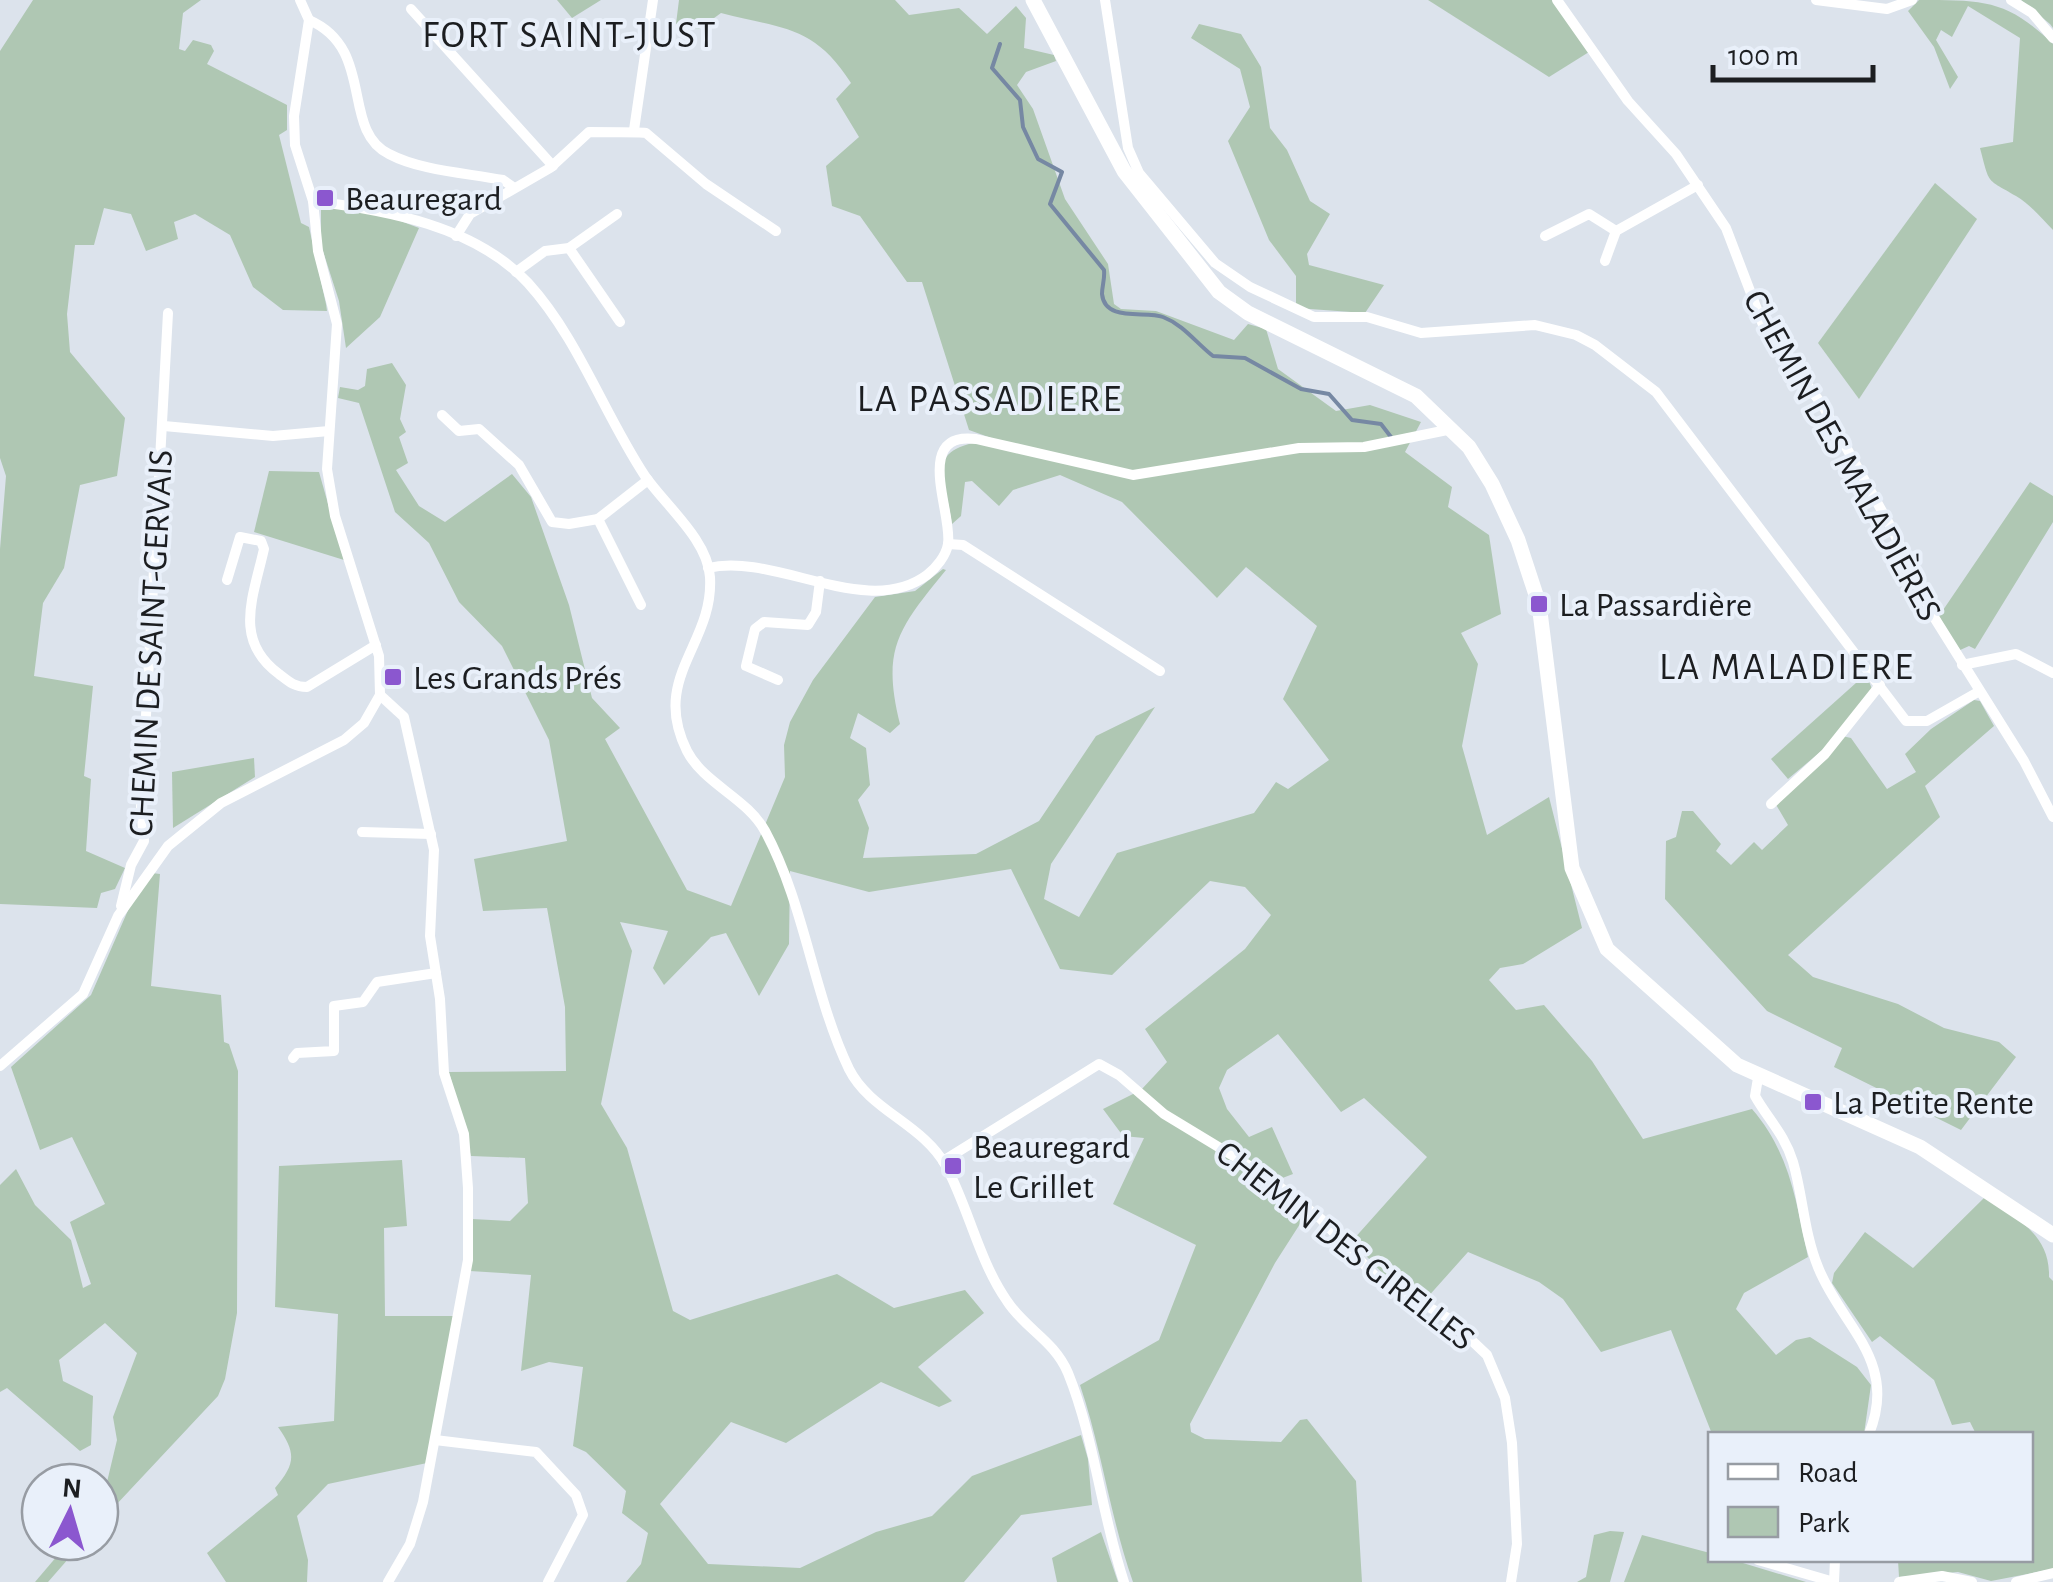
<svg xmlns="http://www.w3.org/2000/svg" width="2053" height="1582" font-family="'Alegreya Sans',sans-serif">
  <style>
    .green { fill: #afc7b3 }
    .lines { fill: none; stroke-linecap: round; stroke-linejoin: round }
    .stream { stroke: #7688a3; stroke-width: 4 }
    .minor { stroke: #fff; stroke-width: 10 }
    .secondary { stroke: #fff; stroke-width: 15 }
    .poi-dot { fill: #8b57cf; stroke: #e9f0fa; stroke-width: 4 }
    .labels { text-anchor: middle; stroke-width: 8; stroke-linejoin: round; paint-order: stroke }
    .poi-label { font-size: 35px; fill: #1c1e21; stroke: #e9f0fa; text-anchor: start }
    .street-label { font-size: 35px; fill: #1c1e21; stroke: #e9f0fa }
    .neighbourhood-label { font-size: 38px; letter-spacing: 2.5px; fill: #1c1e21; stroke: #e9f0fa }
  </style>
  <rect width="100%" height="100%" fill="#dce3ec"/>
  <g class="green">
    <polygon points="33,0 201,0 183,13 179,49 185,51 193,40 211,45 214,51 207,64 287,105 287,130 279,135 301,223 309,227 326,304 327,311 283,310 253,287 230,235 195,214 174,222 178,239 146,251 131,214 104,208 94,245 75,245 67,314 70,352 125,418 117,476 80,485 64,568 43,603 34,676 93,686 84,776 91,779 86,851 125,868 115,889 101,893 97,908 0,904 0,549 6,476 0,458 0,51"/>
    <polygon points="557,0 601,0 572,18"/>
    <path d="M679 0H895L909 15 959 8 987 34 1016 6 1026 18 1024 48 1054 55 1056 61 1026 72 1017 85 1033 109 1065 199 1108 264 1114 304 1121 309 1156 311 1234 340 1248 324 1266 329 1278 369 1336 411 1370 405 1421 422 1405 452 1452 487 1448 507 1489 535 1501 614 1461 633 1478 664 1462 746 1487 835 1549 797 1582 928 1523 964 1500 968 1489 980 1516 1010 1544 1005 1592 1061 1643 1139 1752 1109C1790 1153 1796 1201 1808 1257L1744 1293 1736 1309 1776 1355 1796 1340 1810 1337 1857 1367 1871 1385 1864 1434H1712L1671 1330 1601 1352 1563 1299 1539 1282 1468 1252 1426 1299 1388 1279 1352 1241 1427 1157 1364 1098 1341 1112 1278 1034 1227 1070 1219 1088 1227 1109 1249 1137 1272 1127 1293 1174 1269 1183 1307 1213 1275 1263 1190 1424 1191 1432 1205 1439 1281 1442 1300 1420 1307 1419 1356 1481 1362 1582H1133C1110 1517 1102 1450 1080 1385L1159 1340 1196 1245 1113 1204 1144 1138 1123 1136 1103 1109 1141 1090 1167 1062 1145 1029 1245 949 1271 915 1245 887 1210 881 1112 975 1060 969 1011 869 869 892 790 871 789 944 759 996 726 933 711 937 664 985 653 968 668 931 620 922 632 951 601 1104 627 1148 673 1311 690 1320 837 1274 894 1308 965 1290 984 1313 918 1367 952 1401 939 1407 881 1382 786 1443 731 1422 660 1504 708 1564 800 1568 876 1532 932 1516 972 1476 1081 1435 1088 1459 1092 1505 1021 1515 964 1582H626L641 1564 648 1533 622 1513 626 1491 586 1452 573 1446 583 1367 549 1362 521 1371 531 1275 470 1271 472 1219 510 1221 528 1203 525 1158 471 1156 449 1072 566 1071 565 1007 547 908 483 911 474 859 567 841 549 740 502 646 459 602 429 543 395 512 359 403 338 398 340 387 358 390 365 386 367 369 392 363 406 385 400 419 406 432 399 437 408 463 396 470 419 506 445 522 512 474 531 497 569 605 592 698 620 728 605 739 687 890 731 906 785 777 784 745 790 722 813 680 875 597 915 591 943 569 946 570C899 628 881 648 900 724L890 733 858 713 850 738 866 748 870 785 858 800 869 828 863 858 976 854 1039 821 1096 736 1155 707 1051 864 1044 899 1079 917 1117 853 1254 813 1276 782 1288 789 1329 760 1283 699 1317 626 1246 567 1217 598 1122 502 1060 475 1013 490 999 506 972 481 965 482 961 516 952 524C943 466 925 449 994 439L969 430 922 282H907L860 216 832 206 826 166 859 137 836 99 851 83C814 25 783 29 721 13L699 29 676 24Z"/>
    <polygon points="1428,0 1552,0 1589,52 1549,77"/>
    <path d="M1919 0C1985 0 2007 0 2053 44V230C2042 219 2030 204 2016 196 1986 178 1990 186 1980 148L2013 142 2020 38 1968 6 1952 37 1941 30 1936 40 1958 77 1950 89 1934 47 1908 11Z"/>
    <polygon points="2021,0 2053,0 2053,28 2050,24"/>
    <polygon points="1199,24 1241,34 1261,67 1270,128 1287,150 1310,201 1330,214 1307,254 1309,265 1384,285 1365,313 1296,308 1296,276 1269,240 1228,141 1250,107 1240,69 1191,38"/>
    <polygon points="1935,183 1977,219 1859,399 1818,343"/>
    <polygon points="321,206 390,217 419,228 380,317 346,348 339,301 321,245"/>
    <polygon points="269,471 319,472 344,560 254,532"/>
    <polygon points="2030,482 2053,496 2053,522 1975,649 1969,646 1958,651 1939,616"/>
    <polygon points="1866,674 1872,689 1825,748 1788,779 1771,759"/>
    <polygon points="1974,700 1980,701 1994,726 1925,786 1940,817 1788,955 1813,977 1898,1004 1944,1028 1999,1042 2016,1057 1961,1130 1834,1067 1842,1048 1767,1011 1665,899 1666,841 1676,837 1682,811 1693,811 1721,844 1716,851 1731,865 1754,842 1762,850 1788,825 1775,803 1842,736 1851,738 1887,789 1916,772 1905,754 1931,729"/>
    <polygon points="254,758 255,777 173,828 172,772"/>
    <polygon points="152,873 160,874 151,986 221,995 224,1042 229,1044 238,1071 237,1313 225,1379 218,1396 100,1522 100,1507 113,1491 107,1482 117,1440 113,1417 137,1353 105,1323 59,1360 63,1381 93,1396 91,1445 80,1451 7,1388 0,1392 0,1185 16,1169 35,1205 71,1240 83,1288 91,1284 70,1222 105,1204 72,1137 40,1150 11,1067 91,995 129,908"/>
    <path d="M402 1160 407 1226 384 1228 385 1316H454L427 1463 328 1484 297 1516 308 1560 307 1582H226L207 1553 278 1495 275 1488C295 1464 297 1454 278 1427L334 1421 338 1314 275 1307 279 1166Z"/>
    <path d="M1985 1197C2017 1219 2050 1234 2049 1277L2053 1281V1569L1991 1581 1958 1572 1899 1577 1898 1560H2030V1434H1976L1970 1422 1952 1425 1934 1380 1880 1336 1872 1342 1832 1283 1834 1273 1865 1232 1913 1268Z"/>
    <polygon points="1610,1531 1624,1532 1610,1582 1577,1582 1586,1577 1594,1535"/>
    <polygon points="1101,1532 1118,1582 1057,1582 1052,1558"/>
    <polygon points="1642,1535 1710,1553 1710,1560 1733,1560 1806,1582 1624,1582"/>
    <polygon points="69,1542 83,1542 48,1582 35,1582"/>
  </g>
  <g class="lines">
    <path class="stream" d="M1000 44 992 68 1020 100 1023 127 1038 159 1062 172 1050 204 1104 270C1105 279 1102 286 1102 294 1105 323 1146 310 1163 317 1184 325 1196 343 1213 356L1245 358 1301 389 1329 394 1352 420 1381 424 1391 437"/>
    <g class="minor">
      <polyline points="1105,0 1128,148 1139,173 1215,263 1250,287 1314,317 1367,317 1421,333 1535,325 1576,335 1595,345 1656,392 1906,721 1927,721 1978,692"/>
      <polyline points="1557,0 1628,101 1676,154 1726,228 1763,325 1823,406 1892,529 1932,614 2024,761 2053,817"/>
      <polyline points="1816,0 1887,9 1912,0"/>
      <polyline points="2011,0 2032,13 2053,38"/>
      <polyline points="411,9 553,166"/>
      <path d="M309 20C376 49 340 130 389 154 421 171 468 173 503 180L513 187"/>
      <polyline points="634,130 653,0"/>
      <path d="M313 201C386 210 475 226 528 283 578 338 604 414 645 476 665 505 708 540 710 577 714 645 650 677 687 751 704 784 747 798 765 831 805 905 813 994 849 1069 870 1111 923 1124 946 1166 969 1209 979 1261 1007 1301 1025 1329 1054 1340 1068 1373 1095 1440 1101 1513 1124 1582"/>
      <path d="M456 236 470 214 550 168 589 132C596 132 640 132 646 133L706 184 776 231"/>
      <polyline points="1545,236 1589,214 1616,231"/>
      <polyline points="569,248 620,322"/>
      <polyline points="1605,261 1616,231 1698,185"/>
      <polyline points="516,272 545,251 569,248 617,214"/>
      <polyline points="442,415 459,431 479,429 519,465 552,522 569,524 598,519"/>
      <polyline points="164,426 273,436 329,431"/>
      <polyline points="948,544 963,545 1160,671"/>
      <path d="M708 568C775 552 867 620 927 575 936 568 946 556 948 544 953 514 912 431 976 439L1133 475 1299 448 1364 447 1452 429"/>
      <path d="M227 580 240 537 261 541 264 549C253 598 233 640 279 674 288 681 294 687 307 687L376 645"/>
      <polyline points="641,605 598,519 648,480"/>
      <polyline points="1962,665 2016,654 2053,673"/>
      <polyline points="778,680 746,666 755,629 764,622 808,625 816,612 820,581"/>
      <polyline points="380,695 404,717 434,850 430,936 440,999 444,1073 464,1134 468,1188 468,1260 423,1502 410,1544 388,1582"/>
      <polyline points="1771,804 1825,754 1880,685"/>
      <polyline points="362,832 431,834"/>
      <polyline points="121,906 131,865 144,841 141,807 168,313"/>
      <polyline points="293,1058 297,1053 334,1051 334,1006 363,1002 377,982 436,973"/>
      <polyline points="0,1066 83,994 118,916 168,846 221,803 344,740 364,723 380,695 379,656 335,516 327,469 337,324 318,251 313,201 295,145 294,116 309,20 300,0"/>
      <path d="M1758 1078 1755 1096C1768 1119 1785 1135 1793 1162 1803 1196 1804 1233 1818 1267 1841 1326 1899 1360 1869 1434"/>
      <polyline points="943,1161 1099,1064 1119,1075 1164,1114 1263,1174 1321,1219 1376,1277 1448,1318 1487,1355 1505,1398 1512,1443 1517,1544 1511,1582"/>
      <polyline points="435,1440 536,1452 576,1495 583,1515 548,1582"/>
      <polyline points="1758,1560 1834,1582"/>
      <polyline points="1834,1582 1835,1560"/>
      <polyline points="1899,1582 1942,1576 1972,1582"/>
      <polyline points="2016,1582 2053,1573"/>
    </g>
    <polyline class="secondary" points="1033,0 1124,171 1219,292 1248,313 1416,396 1469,447 1492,484 1518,540 1539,604 1572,868 1607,949 1737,1065 1920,1147 2053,1235"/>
  </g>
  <g class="poi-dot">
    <rect x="315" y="188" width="20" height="20" rx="5"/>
    <rect x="1529" y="594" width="20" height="20" rx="5"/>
    <rect x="383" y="667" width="20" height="20" rx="5"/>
    <rect x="1803" y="1092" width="20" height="20" rx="5"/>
    <rect x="943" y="1156" width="20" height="20" rx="5"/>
  </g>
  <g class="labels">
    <g class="poi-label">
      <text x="345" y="210">Beauregard</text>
      <text x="1559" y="616">La Passardière</text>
      <text x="413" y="689">Les Grands Prés</text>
      <text x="1833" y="1114">La Petite Rente</text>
      <text x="973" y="1158">Beauregard<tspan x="973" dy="40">Le Grillet</tspan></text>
    </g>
    <g class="street-label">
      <text transform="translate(1843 455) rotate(61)" y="12">CHEMIN DES MALADIÈRES</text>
      <text transform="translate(150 643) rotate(-87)" y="12">CHEMIN DE SAINT-GERVAIS</text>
      <text transform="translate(1346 1245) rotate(38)" y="12">CHEMIN DES GIRELLES</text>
    </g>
    <g class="neighbourhood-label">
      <text x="570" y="47">FORT SAINT-JUST</text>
      <text x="990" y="411">LA PASSADIERE</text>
      <text x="1787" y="679">LA MALADIERE</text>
    </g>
  </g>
  <rect x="1708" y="1432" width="325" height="130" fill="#e9f0fa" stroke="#979ca3" stroke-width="2.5"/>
  <rect x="1728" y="1464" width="50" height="15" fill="#ffffff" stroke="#979ca3" stroke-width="2.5"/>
  <text x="1798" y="1482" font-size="30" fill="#1c1e21">Road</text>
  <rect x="1728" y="1507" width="50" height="30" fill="#afc7b3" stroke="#979ca3" stroke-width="2.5"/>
  <text x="1798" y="1532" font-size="30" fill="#1c1e21">Park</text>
  <g transform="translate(70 1512) rotate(5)"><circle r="48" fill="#e9f0fa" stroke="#979ca3" stroke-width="2.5"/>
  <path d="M0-8L18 38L0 25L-18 38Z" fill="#8b57cf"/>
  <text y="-15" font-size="28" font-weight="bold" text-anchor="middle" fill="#1c1e21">N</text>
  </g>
  <path d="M1713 65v15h160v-15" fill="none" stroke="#1c1e21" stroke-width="5"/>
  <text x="1728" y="65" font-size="30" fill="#1c1e21" stroke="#e9f0fa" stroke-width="8" paint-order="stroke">100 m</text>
</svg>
